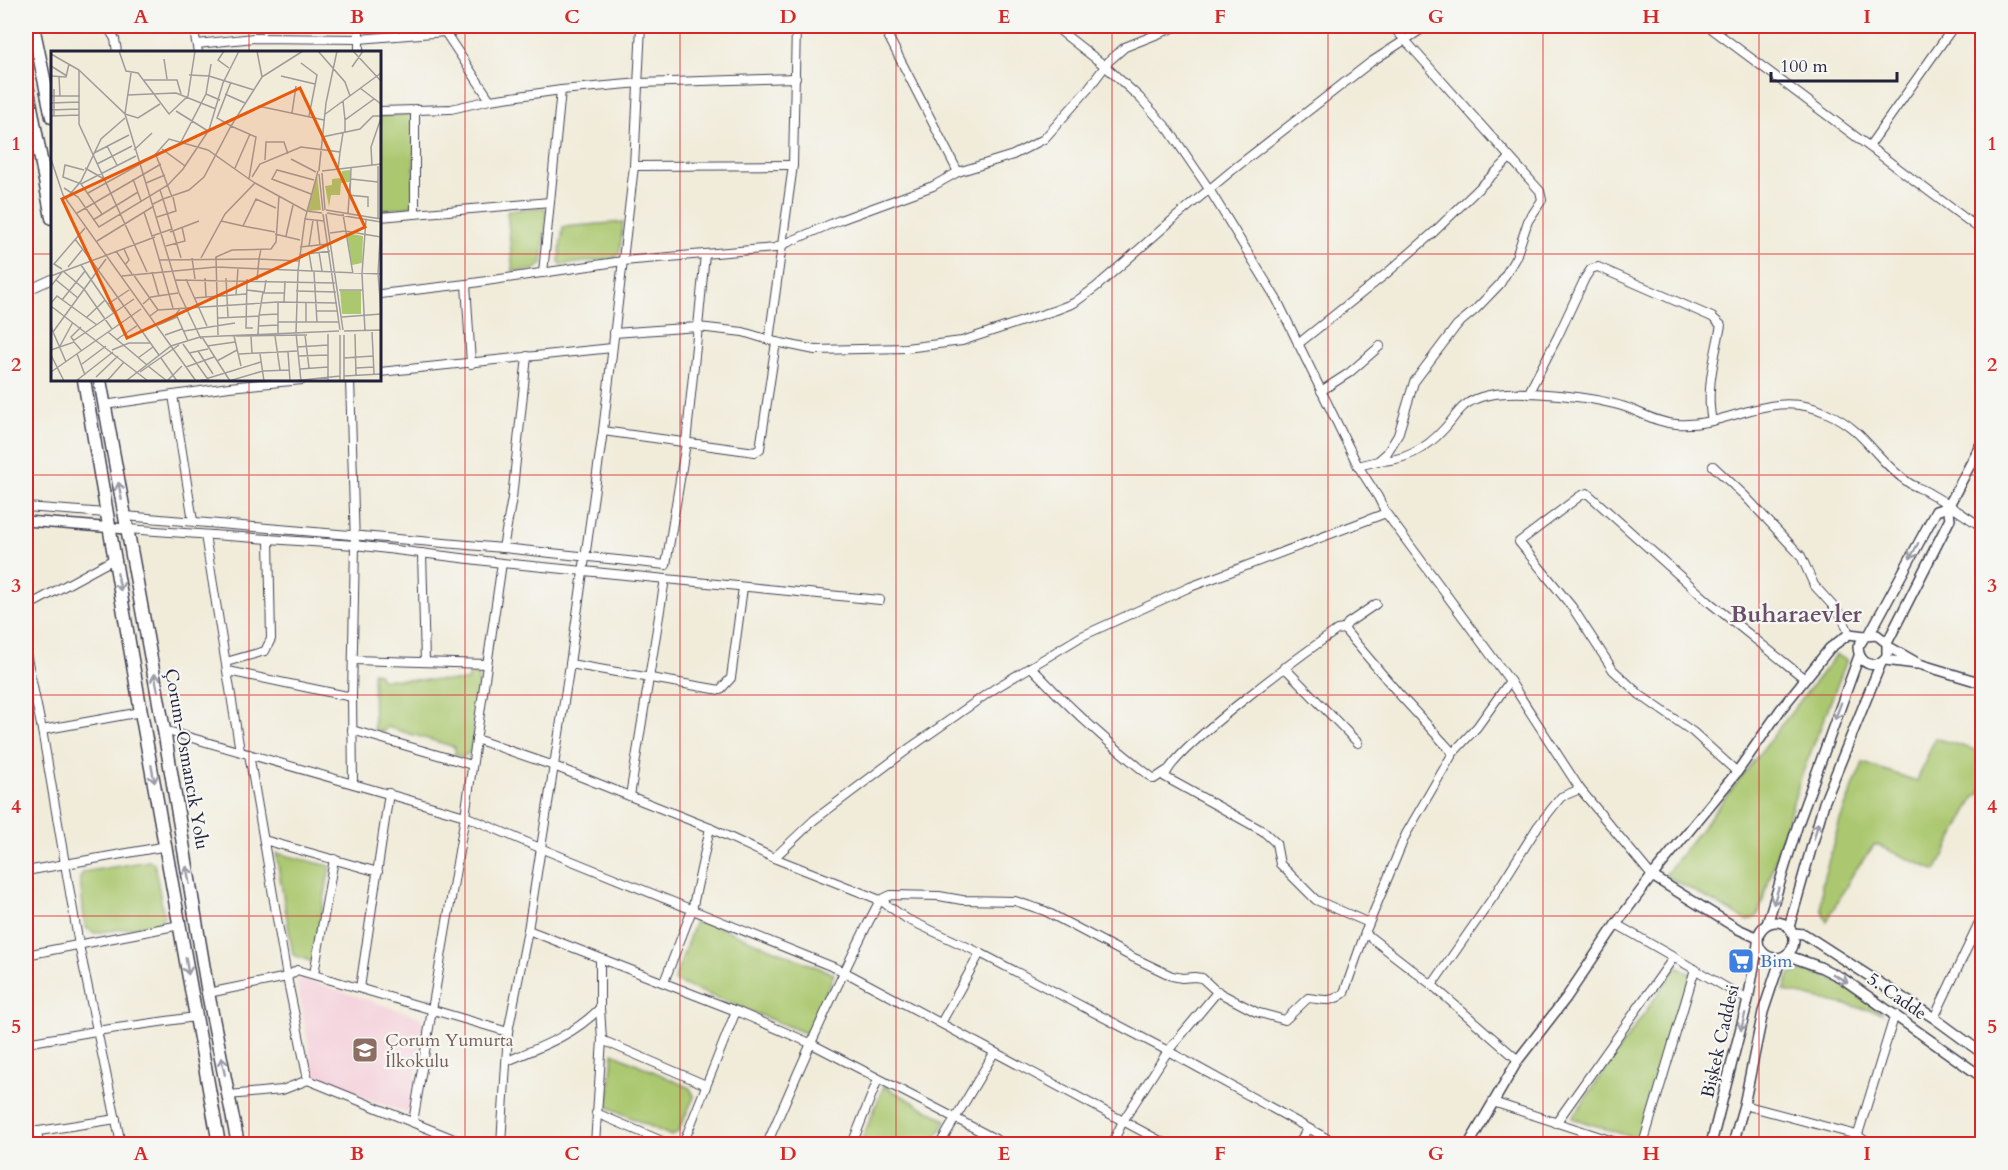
<svg xmlns="http://www.w3.org/2000/svg" width="2008" height="1170" font-family="Cardo,serif">
  <style>
    .built { fill: #f5cfda }
    .green { fill: #abc86f; stroke: #667555; stroke-width: 1.5 }
    .lines { fill: none; stroke-linecap: round; stroke-linejoin: round }
    .minor-casing { stroke: #414053; stroke-width: 10 }
    .tertiary-casing { stroke: #414053; stroke-width: 12 }
    .trunk-casing { stroke: #414053; stroke-width: 15 }
    .minor { stroke: #fff; stroke-width: 8 }
    .tertiary { stroke: #fff; stroke-width: 9 }
    .trunk { stroke: #fff; stroke-width: 12 }
    .oneway { stroke: #9c9ca7 }
    .grid { fill: none; stroke: #d62828; stroke-width: 1.5; stroke-opacity: 0.55 }
    .labels { text-anchor: middle; stroke-width: 4.5; stroke-linejoin: round; paint-order: stroke }
    .street-label { font-size: 18px; fill: #22223b; stroke: #f6f6f2 }
    .shop-label { font-size: 18px; fill: #366cbe; stroke: #f6f6f2; text-anchor: start }
    .education-label { font-size: 18px; fill: #785e54; stroke: #f6f6f2; text-anchor: start }
    .district-label { font-size: 24px; font-weight: bold; fill: #694f68; stroke: #f6f6f2 }
    .inset-road { fill: none; stroke: #9e9b9a; stroke-width: 1.5 }
    .view { fill: #e8590c; fill-opacity: 0.15; stroke: #e8590c; stroke-width: 3 }
    .inset-edge { fill: none; stroke: #22223b; stroke-width: 3 }
    .neatline { fill: none; stroke: #d62828; stroke-width: 2 }
    .grid-label { font-size: 20px; text-anchor: middle; font-weight: bold; fill: #d62828 }
  </style>
  <rect width="100%" height="100%" fill="#f6f6f2"/>
  <filter id="ink" filterUnits="userSpaceOnUse"><feTurbulence type="fractalNoise" baseFrequency=".0167" numOctaves="2"/><feDisplacementMap in="SourceGraphic" scale="12" xChannelSelector="R" yChannelSelector="G"/><feConvolveMatrix kernelMatrix="1 2 1 2 8 2 1 2 1" color-interpolation-filters="sRGB"/></filter>
  <filter id="wash" filterUnits="userSpaceOnUse"><feTurbulence type="fractalNoise" baseFrequency=".008" numOctaves="4" result="noise"/><feDisplacementMap in="SourceGraphic" scale="24" xChannelSelector="R" yChannelSelector="G"/><feGaussianBlur stdDeviation="1.35" result="paint"/><feColorMatrix in="noise" values="0 0 0 0 0 0 0 0 0 0 0 0 0 0 0 0 0 1.4 0 .05"/><feComposite in="paint" operator="in"/></filter>
  <g filter="url(#wash)">
    <rect width="100%" height="100%" fill="#f1ecda"/>
    <polygon class="built" points="300,978 420,1017 424,1022 410,1110 407,1113 318,1081 315,1078 297,983"/>
    <g class="green">
      <polygon points="415,113 414,200 410,207 380,210 380,116"/>
      <polygon points="543,207 547,212 542,264 534,270 513,271 507,211"/>
      <polygon points="623,222 620,252 615,258 562,265 559,261 563,227"/>
      <polygon points="1836,655 1847,660 1801,777 1758,916 1748,921 1665,875"/>
      <polygon points="373,672 378,673 381,679 467,681 470,675 479,675 471,751 463,757 455,755 455,747 387,727 383,732 374,729"/>
      <polygon points="1935,738 1982,752 1982,792 1974,798 1936,871 1875,844 1854,872 1827,921 1821,909 1822,884 1840,820 1863,763 1917,781"/>
      <polygon points="276,853 330,866 313,962 293,955"/>
      <polygon points="149,861 154,863 164,916 157,924 94,933 85,927 80,878 83,872"/>
      <polygon points="696,918 834,974 808,1034 674,981"/>
      <polygon points="1677,966 1691,974 1641,1136 1635,1138 1572,1118"/>
      <path d="M1801 971C1834 974 1857 994 1883 1013L1784 991 1789 975Z"/>
      <polygon points="613,1053 690,1088 694,1097 678,1132 671,1136 608,1107"/>
      <polygon points="884,1086 946,1120 933,1144 860,1144"/>
    </g>
  </g>
  <g filter="url(#ink)">
    <g class="lines">
      <defs>
        <g id="minor">
          <polyline points="107,26 115,39 117,52"/>
          <polyline points="193,26 198,52"/>
          <polyline points="1054,26 1105,66 1140,98 1169,130 1209,189 1277,300 1358,466"/>
          <polyline points="1392,26 1405,40 1427,26"/>
          <polyline points="1708,26 1982,231"/>
          <polyline points="445,32 490,100"/>
          <polyline points="197,44 254,38 359,39 445,32 483,26"/>
          <polyline points="359,52 359,26"/>
          <polyline points="415,109 415,214"/>
          <polyline points="380,111 451,109 490,100 561,90 640,83 796,78"/>
          <polyline points="1870,145 1954,26"/>
          <polyline points="634,166 793,165"/>
          <polyline points="958,172 1013,155 1044,139 1088,89 1109,61 1125,47 1178,26"/>
          <polyline points="380,217 550,202"/>
          <polyline points="543,273 561,90"/>
          <polyline points="466,284 471,364"/>
          <polyline points="26,291 52,279"/>
          <polyline points="380,294 466,284 623,261 775,248 840,220 933,186 958,172 883,26"/>
          <polyline points="614,333 698,327 705,254"/>
          <polyline points="769,340 793,165 796,26"/>
          <polyline points="1298,344 1387,273 1434,232 1510,158"/>
          <polyline points="527,356 512,498 503,548 666,565 686,443 698,327 743,332 776,342 815,350 906,348 962,341 1056,310 1074,303 1096,287 1177,216 1235,168 1371,62 1405,40 1540,191 1542,200 1528,221 1516,257 1500,284 1475,310 1457,325 1414,382 1398,435 1387,453 1378,461 1358,466 1378,497 1386,513"/>
          <polyline points="380,372 612,348"/>
          <polyline points="350,380 355,545 352,697 353,783"/>
          <polyline points="1321,391 1349,373 1380,346"/>
          <path d="M1528 394 1558 336 1585 278 1591 269 1598 267 1712 317 1721 325C1715 356 1705 391 1712 421"/>
          <polyline points="173,395 193,521"/>
          <polyline points="104,405 229,387 302,380"/>
          <polyline points="603,431 755,452 760,449 776,342"/>
          <path d="M1378 461C1405 461 1426 449 1444 429 1458 414 1460 404 1481 397 1512 387 1594 397 1625 407 1642 413 1658 423 1676 424 1732 428 1768 387 1827 413 1866 430 1876 461 1909 483 1915 487 1923 489 1929 493 1947 503 1965 516 1982 527"/>
          <polyline points="1713,466 1745,496 1801,556 1814,585 1842,616 1849,634"/>
          <polyline points="26,507 106,513"/>
          <polyline points="125,516 503,548"/>
          <polyline points="127,529 355,545 502,563 880,600"/>
          <polyline points="205,535 240,751"/>
          <polyline points="422,553 425,662"/>
          <polyline points="26,607 114,559"/>
          <polyline points="1344,629 1348,623 1376,604"/>
          <polyline points="26,653 42,730 79,945 121,1144"/>
          <polyline points="353,660 487,664"/>
          <polyline points="226,662 265,651 271,639 269,540"/>
          <polyline points="570,664 720,690 731,678 743,587"/>
          <path d="M1031 667C1069 708 1110 745 1154 779L1166 771"/>
          <polyline points="1284,667 1358,743"/>
          <polyline points="228,671 352,697"/>
          <polyline points="42,730 141,712"/>
          <polyline points="164,730 465,816 540,848 843,971 1166,1144"/>
          <polyline points="352,730 472,765"/>
          <polyline points="476,739 554,766 710,828 774,858 880,900 907,919 980,953 1168,1051 1218,991"/>
          <polyline points="249,754 287,977 308,1080"/>
          <polyline points="1737,772 1693,732 1640,695 1613,670 1572,607 1519,542 1580,496 1587,493 1709,602 1805,679"/>
          <polyline points="630,796 665,579"/>
          <polyline points="264,840 378,872"/>
          <polyline points="774,858 814,820 911,747 994,689 1082,636 1190,587 1386,513 1510,681 1580,789 1652,876"/>
          <polyline points="26,871 167,846"/>
          <path d="M1369 923 1316 900 1280 864 1276 843 1263 831 1165 777C1170 751 1308 650 1337 630L1344 629 1399 694 1453 753"/>
          <polyline points="1616,924 1748,1000"/>
          <polyline points="528,930 736,1011 810,1043 1005,1144"/>
          <polyline points="1365,933 1432,985 1518,1060"/>
          <polyline points="26,955 180,925"/>
          <polyline points="314,974 334,859"/>
          <polyline points="664,982 692,910 710,828"/>
          <polyline points="1432,985 1494,896 1538,826 1561,797 1580,789"/>
          <polyline points="360,988 389,793"/>
          <polyline points="208,993 287,977 297,970 508,1032"/>
          <polyline points="1934,1018 1982,917"/>
          <polyline points="941,1023 980,953"/>
          <polyline points="602,1040 706,1085"/>
          <polyline points="26,1043 96,1031 195,1017"/>
          <path d="M507 1061C541 1047 574 1035 600 1008"/>
          <polyline points="229,1095 282,1090 308,1080 466,1144"/>
          <polyline points="1493,1102 1622,1144"/>
          <polyline points="1744,1105 1857,1135 1870,1144"/>
          <polyline points="596,1113 669,1144"/>
          <polyline points="413,1122 465,816 502,563"/>
          <polyline points="1556,1123 1674,957"/>
          <polyline points="37,1131 39,1144"/>
          <polyline points="26,1133 116,1119"/>
          <polyline points="194,1144 218,1140"/>
          <polyline points="501,1144 508,1032 528,930 570,664 603,431 634,166 641,26"/>
          <polyline points="595,1144 602,1040 600,1008 600,959"/>
          <polyline points="683,1144 736,1011"/>
          <path d="M767 1144C802 1062 838 980 880 900L891 895 939 896 962 900 1015 901 1045 911 1130 956 1172 976 1182 978 1194 977 1202 978 1216 991 1256 1012 1285 1020 1308 998C1323 999 1330 1004 1344 993L1365 933 1406 834 1453 753 1477 727 1510 681"/>
          <polyline points="852,1144 878,1079"/>
          <polyline points="940,1144 994,1053"/>
          <polyline points="1112,1144 1123,1121 1168,1051 1337,1144"/>
          <polyline points="1299,1144 1307,1129"/>
          <polyline points="1643,1144 1695,969"/>
          <polyline points="1855,1144 1895,1014"/>
        </g>
        <g id="tertiary">
          <polyline points="26,521 127,529"/>
          <polyline points="1869,635 1936,511 1948,507"/>
          <path d="M1887 643 1877 635 1865 636 1858 647C1859 665 1876 671 1887 656V643L1950 519 1948 507 1982 442"/>
          <polyline points="1889,647 1919,664 1982,683"/>
          <polyline points="1885,660 1917,664"/>
          <polyline points="1652,876 1738,929 1758,938"/>
          <circle cx="1776" cy="940" r="18"/>
          <polyline points="1767,924 1798,824 1859,656"/>
          <polyline points="1789,927 1824,803 1881,663"/>
          <polyline points="1793,933 1804,934 1934,1018 1982,1053"/>
          <polyline points="1786,955 1820,967 1842,978 1982,1077"/>
          <polyline points="1469,1144 1518,1060 1566,998 1616,924 1652,876 1737,772 1781,709 1830,648 1849,634 1865,636"/>
          <polyline points="1711,1144 1748,1000 1758,944"/>
          <polyline points="1733,1144 1744,1105 1763,1012 1781,958"/>
        </g>
        <g id="trunk">
          <polyline points="33,26 52,117"/>
          <polyline points="26,80 52,218"/>
          <polyline points="84,380 141,712 219,1144"/>
          <polyline points="100,380 164,730 208,993 238,1144"/>
        </g>
      </defs>
      <use href="#minor" class="minor-casing"/>
      <use href="#tertiary" class="tertiary-casing"/>
      <use href="#trunk" class="trunk-casing"/>
      <use href="#minor" class="minor"/>
      <use href="#tertiary" class="tertiary"/>
      <use href="#trunk" class="trunk"/>
    </g>
    <defs><path id="oneway-shaft" d="M-6 0H5M1.5-3L5.5 0L1.5 3" fill="none" stroke-width="1.6" stroke-linecap="round" stroke-linejoin="round" transform="scale(1.5)"/></defs>
    <g class="oneway">
      <use href="#oneway-shaft" transform="translate(120 491) rotate(-101)"/>
      <use href="#oneway-shaft" transform="translate(1914 551) rotate(118)"/>
      <use href="#oneway-shaft" transform="translate(119 582) rotate(79)"/>
      <use href="#oneway-shaft" transform="translate(156 682) rotate(-101)"/>
      <use href="#oneway-shaft" transform="translate(1838 711) rotate(111)"/>
      <use href="#oneway-shaft" transform="translate(153 774) rotate(79)"/>
      <use href="#oneway-shaft" transform="translate(1816 831) rotate(-74)"/>
      <use href="#oneway-shaft" transform="translate(188 875) rotate(-99)"/>
      <use href="#oneway-shaft" transform="translate(1776 896) rotate(107)"/>
      <use href="#oneway-shaft" transform="translate(187 966) rotate(81)"/>
      <use href="#oneway-shaft" transform="translate(1840 978) rotate(29)"/>
      <use href="#oneway-shaft" transform="translate(1743 1022) rotate(104)"/>
      <use href="#oneway-shaft" transform="translate(223 1066) rotate(-102)"/>
    </g>
  </g>
  <path class="grid" d="M249 26V52M465 26V1144M680 26V1144M896 26V1144M1112 26V1144M1328 26V1144M1543 26V1144M1759 26V1144M26 254H52M380 254H1982M249 380V1144M26 475H1982M26 695H1982M26 916H1982"/>
  <defs>
    <symbol id="supermarket-square" viewBox="-11 -11 22 22"><rect x="-9" y="-9" width="18" height="18" rx="4" fill="#3f7fe0" stroke="#f6f6f2"/><path d="M-6-5.5h2.5l.6 2H6L4.5 2H-2.5L-4.4-4H-6ZM-1.5 3.2a1.3 1.3 0 1 0 .1 0ZM3 3.2a1.3 1.3 0 1 0 .1 0Z" fill="#fff"/></symbol>
    <symbol id="school-square" viewBox="-11 -11 22 22"><rect x="-9" y="-9" width="18" height="18" rx="4" fill="#8d6e63" stroke="#f6f6f2"/><path d="M0-5L7-2L0 1L-7-2ZM-4 1L0 2.5L4 1V4Q0 6-4 4Z" fill="#fff"/></symbol>
  </defs>
  <g fill-rule="evenodd">
    <use href="#supermarket-square" x="1726" y="946" width="30" height="30"/>
    <use href="#school-square" x="350" y="1035" width="30" height="30"/>
  </g>
  <g class="labels">
    <g class="street-label">
      <text transform="translate(187 759) rotate(80)" y="6">Çorum-Osmancık Yolu</text>
      <text transform="translate(1897 996) rotate(35)" y="6">5. Cadde</text>
      <text transform="translate(1720 1041) rotate(-77)" y="6">Bişkek Caddesi</text>
    </g>
    <g class="shop-label">
      <text x="1760" y="967">Bim</text>
    </g>
    <g class="education-label">
      <text x="385" y="1046">Çorum Yumurta<tspan x="385" dy="21">İlkokulu</tspan></text>
    </g>
    <g class="district-label">
      <text x="1796" y="622">Buharaevler</text>
    </g>
  </g>
  <g transform="translate(51 51)">
    <rect width="330" height="330" fill="#f1ecda"/>
    <path d="M299 119V131L290 132 289 144H280L278 156 274 135 281 134V128L290 127 291 120ZM266 124 270 159 257 160ZM296 182 312 185 311 212 301 214ZM289 240H310V263H291Z" fill="#abc86f"/>
    <path class="inset-road" d="M68 0 75 20 87 22 118 63 137 45 144 0M173 0 167 9 178 17M206 0 211 26 252 0M267 0 294 31 299 45M302 0 330 30M0 3 28 19V73L96 221M113 8 116 28M250 12 266 24 258 65M0 15 16 25M301 16 312 0M28 19 74 63 128 242 150 288M80 22 74 63 87 67 109 53M138 24 158 25 160 13M0 25 15 26 18 13M230 25 264 33M8 26 9 45M93 29H126L130 43M180 31 166 67 180 75 211 26M309 37 330 53M3 38V65M155 43 158 25 203 39M174 43 194 52M76 44 125 42 165 58M0 45H29M292 50 294 69M0 52 28 51M207 55 273 69M0 59 28 58M125 60 157 80M241 62 245 35M273 64 330 22M0 65 28 64M294 82V69L323 48M271 86 309 78 322 65H330M130 91 155 43 169 49M56 95 66 114M83 99 101 82M289 101 292 82M43 102 78 84M105 104 121 146M0 108 12 144 145 330M240 108 265 121M214 109 215 91H233L237 103M46 113 81 95M327 113V168M134 115 158 79 172 32 188 0M321 115 320 96 330 67M34 117 53 128M184 117 199 83M33 119 14 114 12 126 30 133 85 105M268 119 270 100M268 120 275 52 286 0M271 120 330 113M271 122 274 159M268 123 272 160M201 126 209 113 250 96 289 101 287 119M82 128 90 150M300 128 327 131M95 132 114 124M30 133 51 163M13 137 27 146 48 176 117 134 132 118 134 115 111 98M37 142 102 106 118 88 157 99 198 128M260 143 221 128 226 119 263 129M297 144 317 146V156M299 144 300 117M15 148 30 130 50 88 74 67M102 153 112 148 109 139M275 159 330 168M93 161 101 185 121 178 112 148 138 139 153 126 180 75 205 86 198 128 204 132M26 162 110 113M276 162 330 171M297 162 299 132M272 163 289 279M275 163 292 279M292 163 302 223M106 166 125 160 122 146M254 168 273 170M42 169 87 141M266 169 269 194M170 170 192 175M330 171 327 223 330 260M122 180 130 207M119 181 148 170M224 181 192 175 205 148 225 157M279 182 294 180 330 186M224 183 249 189M235 185 242 154M102 187 122 257M24 188 39 208M46 190 103 155M115 195 134 190 131 176M258 195 262 169M249 196 277 193M73 198 78 209 74 214M65 200 81 223M268 201 271 220M258 202 261 220M248 204 279 200M141 207 144 228M150 207 174 163 204 132 255 160 271 162M40 209 108 304M108 209 208 208 210 198M30 214 63 262M17 216 31 199M11 218 3 213 34 177M101 221 108 245M263 221 266 271M82 223 107 259M0 225 104 186M71 225 165 216 330 223M154 227 155 246M175 227 177 266M135 228 156 275M196 228 195 277H202M5 229 27 247M125 229 284 232M206 229 208 208 248 210M215 229 213 242H234M0 235 12 220 33 238 61 278M196 239 212 241 208 265M288 239H312M245 240 285 241M185 244 187 218M143 247 195 243M11 249 34 220M233 251 234 230M0 252 6 245 46 274M255 252V271M57 253 78 239M92 253 100 246 127 242M0 255 97 330M129 258 125 263 137 290M266 260H287M208 264 227 263M99 265 107 259 227 251 286 252M36 266 54 249M291 266 330 263M166 267 208 265 207 283M227 271H288M107 274 126 266M207 275 227 274M0 276 15 311M133 280 184 272M293 280 330 279M314 280 311 223 315 168M2 281 55 208M57 281 96 314M321 281 323 323M227 282V251M277 283V330M304 283 305 325M114 284 131 278M167 284 165 206 181 199 220 198 225 191 228 145M254 284 258 317M293 284V330M183 285 190 315M185 285 256 284M200 285 201 303M224 285 229 319M151 286 179 330M65 289 87 274M22 290 83 248M23 290 20 286 30 276M132 293 158 330M9 295 22 271M156 295 184 291M246 296 277 294M0 299 23 291 30 299M61 299 78 292H99M147 300 162 323M237 301 239 330M138 302 157 298M26 303 34 324M188 303 246 300M209 303 213 330M0 304 13 330M247 305 277 304M87 307 102 296M110 307 126 330M293 307 322 305M166 310 186 299M31 313 55 295M97 315 116 330M135 316 163 306M305 317 323 316M249 318 277 316M0 321 90 258M89 321 128 294M293 325 330 323M45 326 67 305M25 330 62 301M56 330 73 311M75 330 120 295 149 286 288 280M116 330 131 315M148 330 210 311M178 330 212 320 238 319M242 330 289 325M250 330 245 282 247 220 254 168 267 120M289 330V284"/>
    <path class="view" d="M249 37 314 176 76 287 11 148Z"/>
    <rect width="330" height="330" class="inset-edge"/>
  </g>
  <rect width="2008" height="1170" fill="none" stroke="#f6f6f2" stroke-width="66"/>
  <path d="M1771 72v9h126v-9" fill="none" stroke="#22223b" stroke-width="3"/>
  <text x="1780" y="72" font-size="18" fill="#22223b" stroke="#f6f6f2" stroke-width="4.5" paint-order="stroke">100 m</text>
  <rect x="33" y="33" width="1942" height="1104" class="neatline"/>
  <g class="grid-label">
    <text x="141" y="23">A</text>
    <text x="357" y="23">B</text>
    <text x="572" y="23">C</text>
    <text x="788" y="23">D</text>
    <text x="1004" y="23">E</text>
    <text x="1220" y="23">F</text>
    <text x="1436" y="23">G</text>
    <text x="1651" y="23">H</text>
    <text x="1867" y="23">I</text>
    <text x="16" y="150">1</text>
    <text x="1992" y="150">1</text>
    <text x="16" y="371">2</text>
    <text x="1992" y="371">2</text>
    <text x="16" y="592">3</text>
    <text x="1992" y="592">3</text>
    <text x="16" y="813">4</text>
    <text x="1992" y="813">4</text>
    <text x="16" y="1033">5</text>
    <text x="1992" y="1033">5</text>
    <text x="141" y="1160">A</text>
    <text x="357" y="1160">B</text>
    <text x="572" y="1160">C</text>
    <text x="788" y="1160">D</text>
    <text x="1004" y="1160">E</text>
    <text x="1220" y="1160">F</text>
    <text x="1436" y="1160">G</text>
    <text x="1651" y="1160">H</text>
    <text x="1867" y="1160">I</text>
  </g>
</svg>
